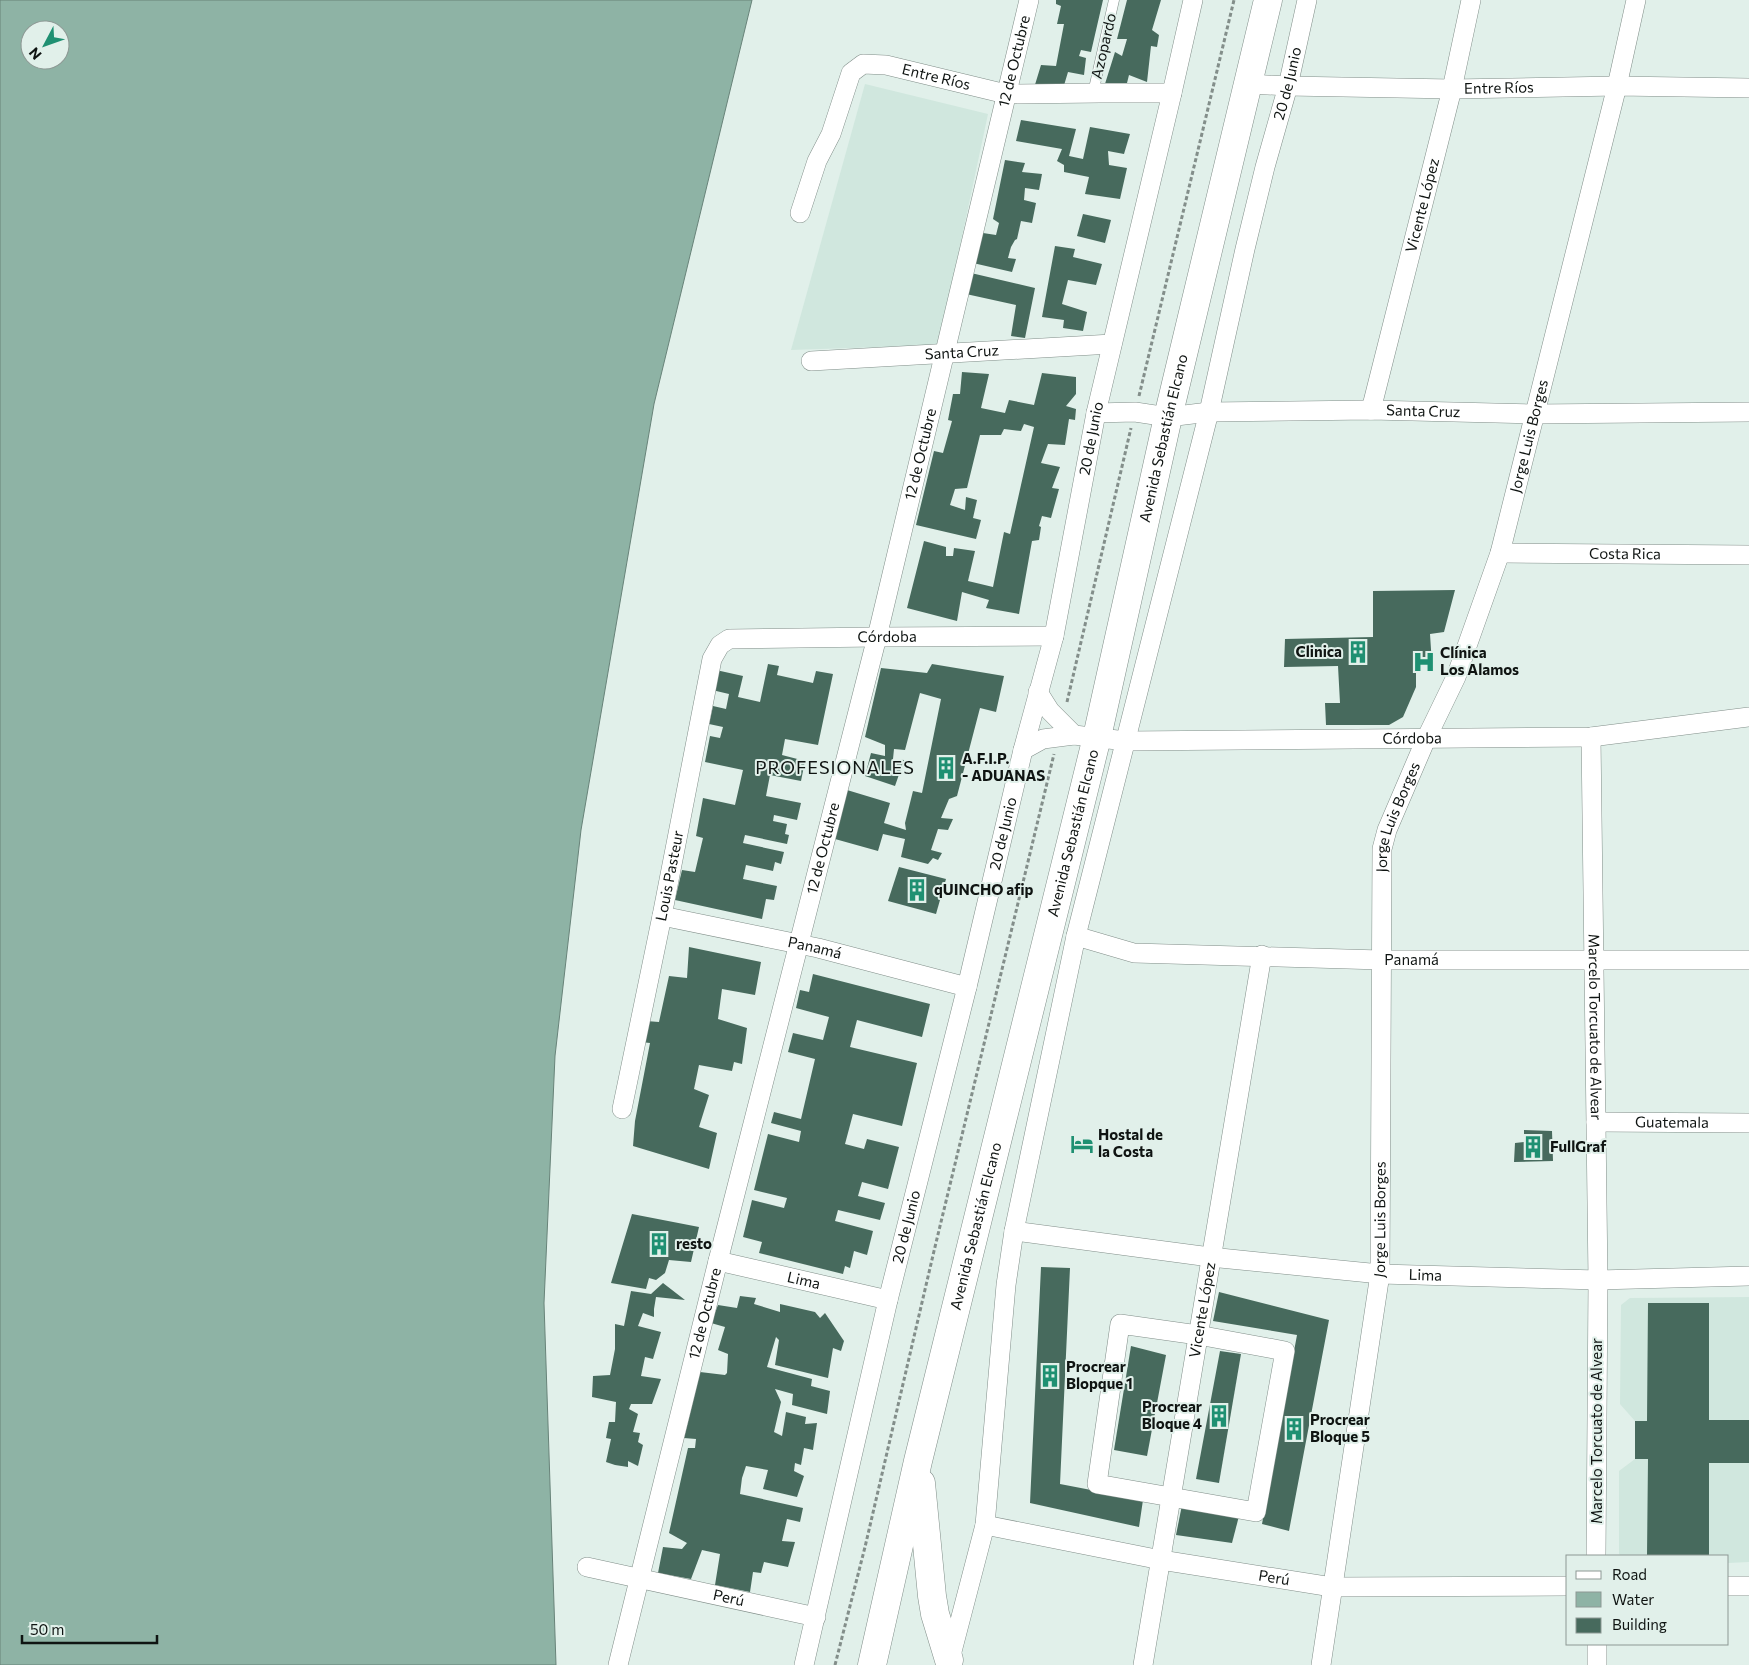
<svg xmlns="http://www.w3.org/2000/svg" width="1749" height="1665" font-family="Commissioner,sans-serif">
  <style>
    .built { fill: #d0e7de }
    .water { fill: #8eb3a5; stroke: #688379; fill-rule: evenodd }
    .building { fill: #476a5d }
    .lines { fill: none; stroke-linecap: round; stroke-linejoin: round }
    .lane-casing { stroke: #818e89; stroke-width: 11 }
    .street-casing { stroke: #818e89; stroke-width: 20 }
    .primary-casing { stroke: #818e89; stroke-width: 29 }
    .path { stroke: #838e8a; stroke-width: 3; stroke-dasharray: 4 2.5; stroke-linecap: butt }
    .lane { stroke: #fff; stroke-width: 10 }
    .street { stroke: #fff; stroke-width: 19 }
    .primary { stroke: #fff; stroke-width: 28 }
    .labels { text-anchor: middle; stroke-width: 4; stroke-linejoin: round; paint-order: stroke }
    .street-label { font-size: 15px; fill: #0f1412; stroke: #e1f0ea }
    .poi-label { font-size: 15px; font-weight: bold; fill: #0f1412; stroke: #e1f0ea; text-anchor: start }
    .quarter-label { font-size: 18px; letter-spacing: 1px; fill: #0f1412; stroke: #e1f0ea }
  </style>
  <rect width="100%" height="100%" fill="#e1f0ea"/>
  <g class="built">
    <polygon points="865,84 988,114 939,345 791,350"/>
    <polygon points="1749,1297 1749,1562 1728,1563 1728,1556 1622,1556 1619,1554 1619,1471 1635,1459 1635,1421 1620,1404 1621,1305 1630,1298"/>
  </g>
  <path class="water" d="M0 0H752L654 404 581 830 555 1056 544 1303 556 1665H0ZM30 30H60V60H30Z"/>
  <g class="building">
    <polygon points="1056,0 1103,0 1091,52 1081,50 1079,56 1086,58 1084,75 1068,72 1062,92 1034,88 1041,65 1056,66 1064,24 1057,24 1061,6 1056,4"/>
    <polygon points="1127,0 1161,0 1152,30 1159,35 1157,47 1151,46 1147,82 1129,75 1125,91 1104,87 1115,52 1122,56 1127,39 1117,39"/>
    <polygon points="1021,120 1076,129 1069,156 1083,159 1090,127 1130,134 1124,154 1108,151 1109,165 1127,168 1120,199 1085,194 1089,177 1064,172 1064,165 1057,161 1062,149 1016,141"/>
    <polygon points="1005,160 1025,163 1022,172 1042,174 1039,190 1025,188 1024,200 1036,203 1032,223 1021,221 1017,239 1015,240 1011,247 1008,258 1016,259 1012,272 973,263 983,233 996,235 999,223 993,219"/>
    <polygon points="1083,214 1111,220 1105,243 1077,236"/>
    <polygon points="1055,246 1075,249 1073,257 1102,264 1096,285 1068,280 1062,304 1087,312 1083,331 1063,328 1064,320 1042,317"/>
    <polygon points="971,273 1035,288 1025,338 1011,336 1016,305 966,294"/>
    <polygon points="962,372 989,374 981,408 1005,413 1009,400 1034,405 1042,373 1076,377 1076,394 1066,406 1076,409 1075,420 1069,419 1065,445 1048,444 1041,463 1060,467 1052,488 1059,489 1051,518 1042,516 1039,526 1041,527 1039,540 1032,541 1019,614 986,608 989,600 962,592 957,621 907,608 924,541 946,547 946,556 953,556 954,548 975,551 968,581 993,587 1004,532 1010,534 1034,427 1024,424 1021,431 1004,429 1001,435 980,435 967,488 955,489 950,505 965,510 966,497 977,500 973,518 981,520 976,539 916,525 934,451 943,453 952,421 948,420 953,394 960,394"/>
    <polygon points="1455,590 1444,632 1430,634 1432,665 1416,665 1416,687 1403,717 1389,725 1326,725 1325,703 1340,703 1338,666 1284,667 1285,639 1373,637 1373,591"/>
    <polygon points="768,664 779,666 777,675 813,683 816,671 833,674 818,745 785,739 782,755 805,761 801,781 770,775 766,796 801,803 797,820 774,815 773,821 787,824 785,834 789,835 787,844 745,835 743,843 784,852 781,864 775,862 773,871 746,865 743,879 777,886 774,900 766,899 762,919 675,900 682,870 695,872 703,838 696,836 703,798 735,805 743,770 705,762 710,736 720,738 723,727 709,724 713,706 726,709 729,694 712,690 716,670 743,676 738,697 760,702"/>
    <polygon points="932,664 1004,676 996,712 980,708 957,796 949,799 941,818 953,819 948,830 938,829 931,850 942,853 938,860 933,858 928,864 901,857 905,839 883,834 878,851 835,839 847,790 890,803 884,823 906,830 905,823 913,791 922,793 941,699 920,693 905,750 894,749 893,759 904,760 895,786 865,776 871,753 885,756 885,745 865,737 881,668 927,673"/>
    <polygon points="899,867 946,879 936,914 888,901"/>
    <polygon points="689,947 761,962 755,995 722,989 718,1019 747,1028 742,1064 734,1062 732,1071 699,1065 694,1089 709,1095 699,1127 717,1133 709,1169 633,1146 635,1121 650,1043 641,1042 646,1021 659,1022 669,976 687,978"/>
    <polygon points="813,974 930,1004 922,1037 857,1020 850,1047 917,1063 902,1126 853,1114 845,1144 864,1149 867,1139 899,1147 888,1189 862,1182 858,1196 885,1203 880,1220 838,1210 835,1221 873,1231 867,1255 854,1251 850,1268 845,1266 843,1274 759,1253 762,1242 743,1237 752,1200 784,1208 787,1198 754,1190 768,1134 799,1142 801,1131 771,1123 774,1112 801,1119 815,1059 788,1052 793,1033 823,1040 829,1017 796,1008 800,990 809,992"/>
    <polygon points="1524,1130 1552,1131 1553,1161 1514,1162 1515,1143 1524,1142"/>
    <polygon points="632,1214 699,1227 691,1262 669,1260 665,1273 656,1280 649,1278 646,1289 611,1283"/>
    <polygon points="1041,1267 1070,1268 1060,1484 1143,1500 1139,1527 1030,1503"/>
    <polygon points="663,1283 685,1300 656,1297 654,1309 654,1317 643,1313 638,1326 661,1332 653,1359 645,1357 641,1376 661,1379 652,1404 631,1404 629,1409 638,1414 633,1432 640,1433 638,1442 643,1445 638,1466 628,1461 628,1467 615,1465 606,1462 611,1439 606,1438 609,1422 615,1422 616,1402 592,1397 593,1376 610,1375 615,1349 615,1324 624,1326 631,1291 651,1294"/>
    <polygon points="1219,1292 1329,1320 1289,1531 1262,1524 1297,1335 1213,1321"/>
    <polygon points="740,1296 756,1298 754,1304 780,1312 780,1304 815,1312 820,1318 825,1313 844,1341 841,1351 833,1348 828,1378 775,1365 779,1340 776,1337 767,1367 812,1379 811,1386 830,1391 827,1414 792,1405 793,1394 775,1389 781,1402 774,1432 782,1436 786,1412 806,1417 805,1424 817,1423 813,1450 804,1448 801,1465 795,1463 794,1471 804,1476 797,1497 763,1489 768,1470 746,1466 742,1478 740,1494 803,1508 800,1522 787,1519 782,1541 795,1542 788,1567 764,1562 761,1573 753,1572 750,1592 715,1585 720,1554 702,1550 691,1579 658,1573 663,1547 682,1549 687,1543 669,1533 688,1448 695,1448 696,1439 684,1438 700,1372 725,1375 727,1373 728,1354 718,1350 725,1327 711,1323 718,1305 737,1308"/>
    <polygon points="1648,1303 1709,1303 1709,1420 1749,1420 1749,1463 1709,1463 1709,1556 1647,1556 1648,1459 1635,1459 1635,1421 1647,1421"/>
    <polygon points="1131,1346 1166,1355 1147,1456 1114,1450"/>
    <polygon points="1220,1351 1241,1354 1219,1483 1196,1479"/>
    <polygon points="1182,1505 1239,1516 1232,1543 1176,1535"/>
  </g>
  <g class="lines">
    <defs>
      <polyline id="lane" points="1093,93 1114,0"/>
      <g id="street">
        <path id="s1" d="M1248 84 1288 86 1452 89 1617 86 1749 88"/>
        <path id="s2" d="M800 213 817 161 831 134 851 73 863 64 886 65 1006 94 1100 93H1172"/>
        <path id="s3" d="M811 361 1112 344"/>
        <path id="s4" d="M1371 410 1452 89 1471 0"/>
        <path id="s5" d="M1096 413 1135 412 1168 417 1209 412 1371 410 1534 414 1749 412"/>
        <path id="s6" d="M1500 553 1749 555"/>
        <path id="s7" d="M1038 692 1050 711 1074 735 1126 741 1591 737 1749 717"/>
        <path id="s8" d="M1591 737 1598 1280 1596 1556"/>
        <polyline points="1023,750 1043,739 1074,735"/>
        <path id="s9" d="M662 916 818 948 967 987"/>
        <path id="s10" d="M1076 936 1134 953 1381 960H1749"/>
        <path id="s11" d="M622 1109 662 916 712 659 720 645 729 639 877 637 1054 636"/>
        <path id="s12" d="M1596 1122 1749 1123"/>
        <path id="s13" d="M1014 1231 1210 1257 1380 1274 1598 1280 1749 1276"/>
        <path id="s14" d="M718 1261 888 1300"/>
        <polygon points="1120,1324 1198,1335 1285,1351 1256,1512 1097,1484"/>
        <path id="s15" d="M985 1525 1161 1560 1332 1587 1568 1586"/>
        <path id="s16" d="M587 1567 816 1617"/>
        <polyline points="1728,1586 1749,1586"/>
        <polyline points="1597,1644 1597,1665"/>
        <path id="s17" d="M950 1659 985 1525 1006 1285 1014 1231 1076 936 1209 412 1245 249 1265 167 1288 86 1307 0"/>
        <path id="s18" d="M618 1665 718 1261 877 637 1029 0"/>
        <path id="s19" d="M804 1665 888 1300 967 987 1023 750 1054 636 1096 413 1172 93 1193 0"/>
        <path id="s20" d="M1143 1665 1262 955"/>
        <path id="s21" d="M1321 1665 1380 1274 1382 849 1387 830 1426 739 1456 677 1500 553 1617 86 1636 0"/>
      </g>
      <g id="primary">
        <polyline points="921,1483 932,1596 935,1614 949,1660"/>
        <path id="s22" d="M872 1665 918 1461 1097 737 1168 417 1268 0"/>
      </g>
    </defs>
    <use href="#lane" class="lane-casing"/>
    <use href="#street" class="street-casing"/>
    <use href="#primary" class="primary-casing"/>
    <g class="path">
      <polyline points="1139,396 1234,0"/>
      <polyline points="1067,702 1131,428"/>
      <polyline points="835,1665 865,1547 934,1251 1054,754"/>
    </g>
    <use href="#lane" class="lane"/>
    <use href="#street" class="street"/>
    <use href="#primary" class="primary"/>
  </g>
  <defs>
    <symbol id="building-bare" viewBox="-9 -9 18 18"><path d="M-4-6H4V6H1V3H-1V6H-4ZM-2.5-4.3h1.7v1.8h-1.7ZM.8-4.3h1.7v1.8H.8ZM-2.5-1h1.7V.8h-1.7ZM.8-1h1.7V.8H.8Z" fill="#1f9072" stroke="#e1f0ea" stroke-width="2.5" paint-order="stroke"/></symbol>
    <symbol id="hospital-bare" viewBox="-9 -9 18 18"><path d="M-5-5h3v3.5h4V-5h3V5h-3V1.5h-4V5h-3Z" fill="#1f9072" stroke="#e1f0ea" stroke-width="2.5" paint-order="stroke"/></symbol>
    <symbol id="hotel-bare" viewBox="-9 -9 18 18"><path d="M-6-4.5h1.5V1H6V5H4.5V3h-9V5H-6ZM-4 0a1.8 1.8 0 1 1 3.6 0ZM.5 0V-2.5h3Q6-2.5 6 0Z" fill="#1f9072" stroke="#e1f0ea" stroke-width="2.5" paint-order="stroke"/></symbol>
  </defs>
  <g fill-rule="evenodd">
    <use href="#building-bare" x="1342" y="636" width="32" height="32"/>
    <use href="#hospital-bare" x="1408" y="646" width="32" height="32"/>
    <use href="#building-bare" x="930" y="752" width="32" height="32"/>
    <use href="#building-bare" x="901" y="874" width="32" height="32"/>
    <use href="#hotel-bare" x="1066" y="1128" width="32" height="32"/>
    <use href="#building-bare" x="1517" y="1131" width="32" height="32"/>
    <use href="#building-bare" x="643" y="1228" width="32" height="32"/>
    <use href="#building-bare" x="1034" y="1360" width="32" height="32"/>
    <use href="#building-bare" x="1203" y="1400" width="32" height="32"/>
    <use href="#building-bare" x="1278" y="1413" width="32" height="32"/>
  </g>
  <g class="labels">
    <g class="street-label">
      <text transform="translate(1104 46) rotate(-77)" y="5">Azopardo</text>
      <text dy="5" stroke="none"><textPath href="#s18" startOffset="1652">12 de Octubre</textPath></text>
      <text dy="5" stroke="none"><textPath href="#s2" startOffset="239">Entre Ríos</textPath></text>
      <text dy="5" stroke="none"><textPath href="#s17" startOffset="1614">20 de Junio</textPath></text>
      <text dy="5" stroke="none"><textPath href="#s1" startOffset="251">Entre Ríos</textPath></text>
      <text dy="5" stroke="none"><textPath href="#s4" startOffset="211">Vicente López</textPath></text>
      <text dy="5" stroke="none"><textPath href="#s3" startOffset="151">Santa Cruz</textPath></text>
      <text dy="5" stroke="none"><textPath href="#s5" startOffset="328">Santa Cruz</textPath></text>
      <text dy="5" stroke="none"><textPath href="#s21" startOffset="1260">Jorge Luis Borges</textPath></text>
      <text dy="5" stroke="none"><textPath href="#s19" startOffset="1260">20 de Junio</textPath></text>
      <text dy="5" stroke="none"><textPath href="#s22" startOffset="1261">Avenida Sebastián Elcano</textPath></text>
      <text dy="5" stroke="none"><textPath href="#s18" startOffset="1248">12 de Octubre</textPath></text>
      <text dy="5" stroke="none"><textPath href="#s6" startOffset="125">Costa Rica</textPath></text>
      <text dy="5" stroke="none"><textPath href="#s11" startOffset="644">Córdoba</textPath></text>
      <text dy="5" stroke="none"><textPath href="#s7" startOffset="395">Córdoba</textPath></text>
      <text dy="5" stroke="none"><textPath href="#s21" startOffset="855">Jorge Luis Borges</textPath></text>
      <text dy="5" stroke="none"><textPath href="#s19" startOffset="855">20 de Junio</textPath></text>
      <text dy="5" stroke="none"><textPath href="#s22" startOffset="856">Avenida Sebastián Elcano</textPath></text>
      <text dy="5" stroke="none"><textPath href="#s18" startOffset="842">12 de Octubre</textPath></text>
      <text dy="5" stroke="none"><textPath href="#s11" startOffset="238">Louis Pasteur</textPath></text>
      <text dy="5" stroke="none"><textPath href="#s9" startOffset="156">Panamá</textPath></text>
      <text dy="5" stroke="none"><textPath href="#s10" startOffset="338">Panamá</textPath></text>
      <text dy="5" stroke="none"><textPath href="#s8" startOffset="290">Marcelo Torcuato de Alvear</textPath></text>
      <text dy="5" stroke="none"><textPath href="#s12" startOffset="76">Guatemala</textPath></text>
      <text dy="5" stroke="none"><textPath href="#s21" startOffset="450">Jorge Luis Borges</textPath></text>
      <text dy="5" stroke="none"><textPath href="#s22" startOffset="451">Avenida Sebastián Elcano</textPath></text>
      <text dy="5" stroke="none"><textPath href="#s19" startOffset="450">20 de Junio</textPath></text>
      <text dy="5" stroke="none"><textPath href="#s13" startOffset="414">Lima</textPath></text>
      <text dy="5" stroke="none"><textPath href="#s14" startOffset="88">Lima</textPath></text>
      <text dy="5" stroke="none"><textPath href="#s20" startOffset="360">Vicente López</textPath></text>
      <text dy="5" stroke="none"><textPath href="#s18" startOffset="362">12 de Octubre</textPath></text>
      <text transform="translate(1597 1431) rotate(-90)" y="5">Marcelo Torcuato de Alvear</text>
      <text dy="5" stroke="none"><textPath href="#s15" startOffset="294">Perú</textPath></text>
      <text dy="5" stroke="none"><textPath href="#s16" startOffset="145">Perú</textPath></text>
    </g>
    <g class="poi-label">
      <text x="1342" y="657" text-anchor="end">Clinica</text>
      <text x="1440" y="658">Clínica<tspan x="1440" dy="17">Los Alamos</tspan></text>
      <text x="962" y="764">A.F.I.P.<tspan x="962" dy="17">- ADUANAS</tspan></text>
      <text x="934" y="895">qUINCHO afip</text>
      <text x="1098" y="1140">Hostal de<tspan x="1098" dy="17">la Costa</tspan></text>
      <text x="1550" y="1152">FullGraf</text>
      <text x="676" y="1249">resto</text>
      <text x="1066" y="1372">Procrear<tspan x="1066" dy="17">Blopque 1</tspan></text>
      <text x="1202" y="1412" text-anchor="end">Procrear<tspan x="1202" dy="17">Bloque 4</tspan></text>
      <text x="1310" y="1425">Procrear<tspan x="1310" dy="17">Bloque 5</tspan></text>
    </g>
    <g class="quarter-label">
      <text x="835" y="774">PROFESIONALES</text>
    </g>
  </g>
  <rect x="1566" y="1555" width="162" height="90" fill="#e1f0ea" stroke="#8d9894"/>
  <rect x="1576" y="1571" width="25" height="8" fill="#ffffff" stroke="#8d9894"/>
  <text x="1612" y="1580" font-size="15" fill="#0f1412">Road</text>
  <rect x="1576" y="1592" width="25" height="15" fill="#8eb3a5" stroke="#8d9894"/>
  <text x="1612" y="1605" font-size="15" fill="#0f1412">Water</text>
  <rect x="1576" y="1618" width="25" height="15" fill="#476a5d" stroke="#8d9894"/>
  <text x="1612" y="1630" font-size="15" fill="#0f1412">Building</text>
  <g transform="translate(45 45) rotate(229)"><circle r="24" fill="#e1f0ea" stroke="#8d9894"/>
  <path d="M0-4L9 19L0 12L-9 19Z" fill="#1f9072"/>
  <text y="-8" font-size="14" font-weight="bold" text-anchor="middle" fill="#0f1412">N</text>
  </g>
  <path d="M22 1635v8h135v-8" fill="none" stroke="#0f1412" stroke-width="2.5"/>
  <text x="30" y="1635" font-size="15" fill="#0f1412" stroke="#e1f0ea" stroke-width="4" paint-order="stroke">50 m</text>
</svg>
